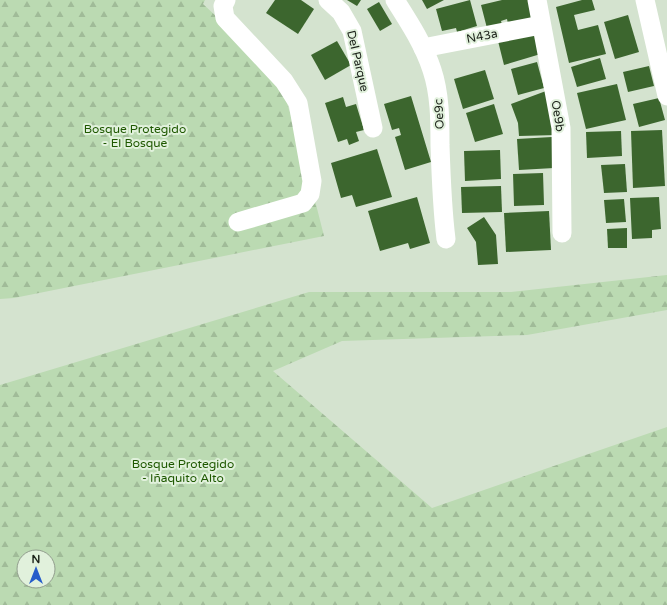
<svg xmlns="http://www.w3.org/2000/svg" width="667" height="605" font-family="'Varela Round',sans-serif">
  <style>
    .forest { fill: url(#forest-firs); fill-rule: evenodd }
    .building { fill: #3c662e }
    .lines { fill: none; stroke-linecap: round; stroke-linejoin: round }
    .minor { stroke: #fff; stroke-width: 19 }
    .labels { text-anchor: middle; stroke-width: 4; stroke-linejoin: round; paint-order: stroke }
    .street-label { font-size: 12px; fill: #1c221a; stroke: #e1f1dc }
    .park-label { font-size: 12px; fill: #1e5800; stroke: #e1f1dc }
  </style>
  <defs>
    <pattern id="forest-firs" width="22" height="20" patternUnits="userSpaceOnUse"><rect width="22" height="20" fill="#bbdab2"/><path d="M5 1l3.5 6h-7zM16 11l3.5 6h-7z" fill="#a0bb98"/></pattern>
  </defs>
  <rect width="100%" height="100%" fill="#d4e3cf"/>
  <g class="forest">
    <polygon points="0,0 205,0 203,4 278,74 305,161 324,236 14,298 0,299"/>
    <path d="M667 275V310L527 335 342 341 273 371 432 508 667 427V605H0V385L309 292H511ZM24 557H48V581H24Z"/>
  </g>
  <g class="building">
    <polygon points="275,0 301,0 314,9 298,34 266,13"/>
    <polygon points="347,0 361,0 357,6"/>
    <polygon points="422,0 444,0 427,9"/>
    <polygon points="470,0 477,26 457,32 456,28 442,31 436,9"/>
    <polygon points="502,0 533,0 538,21 509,29 507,19 501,21 503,28 488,32 481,5"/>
    <polygon points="582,0 592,0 595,10 574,15 578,30 598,25 606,54 569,63 556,7"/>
    <polygon points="379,2 392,24 380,31 367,9"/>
    <polygon points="628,15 639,52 615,59 604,22"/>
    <polygon points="537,30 544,53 504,65 498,41"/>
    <polygon points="337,41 351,65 325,80 311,55"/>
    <polygon points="600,58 606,79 577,87 571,67"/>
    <polygon points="537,62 544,88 518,95 511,69"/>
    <polygon points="649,66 654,86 628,92 623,72"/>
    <polygon points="485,70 494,99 463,109 454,79"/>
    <polygon points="617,84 626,120 586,129 577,93"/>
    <polygon points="546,91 557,135 519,136 518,123 511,104"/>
    <polygon points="411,96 431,162 405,170 395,137 401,135 399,128 392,130 384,104"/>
    <polygon points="343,97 346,107 356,104 364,130 356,132 359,141 349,145 347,139 338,142 325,103"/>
    <polygon points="659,98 665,120 639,127 633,104"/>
    <polygon points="494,104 503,134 475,142 466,113"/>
    <polygon points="662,130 665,186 633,188 631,131"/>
    <polygon points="621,131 622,156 587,158 586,132"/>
    <polygon points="552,137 554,168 519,170 517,139"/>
    <polygon points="377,149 392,197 356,207 352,195 341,198 331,163"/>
    <polygon points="500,150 501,179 465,181 464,151"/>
    <polygon points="625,164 627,192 604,193 601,165"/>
    <polygon points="543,173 544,205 514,206 513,174"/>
    <polygon points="501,186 502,212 462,213 461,187"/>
    <polygon points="417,197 430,243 410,249 408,243 380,251 368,211"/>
    <polygon points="659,197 661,229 652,230 652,238 632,239 630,198"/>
    <polygon points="624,199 626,222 606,223 604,200"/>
    <polygon points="549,211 551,250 506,252 504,213"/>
    <polygon points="484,217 496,235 498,264 478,265 476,242 467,228"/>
    <polygon points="627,228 627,248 608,248 607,229"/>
  </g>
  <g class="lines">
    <g class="minor">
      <polyline points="226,0 223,6 225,18 284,81 298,103 312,181 310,194 303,203 238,222"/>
      <polyline points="328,0 341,12 352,31 373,128"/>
      <path d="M395 0C409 22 424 45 432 70 440 94 440 120 440 145 441 176 442 207 446 239"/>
      <polyline points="537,0 561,128 562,233"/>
      <polyline points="645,0 667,96"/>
      <polyline points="423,48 541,25"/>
    </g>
  </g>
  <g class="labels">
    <g class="street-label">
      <text transform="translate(482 36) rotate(-11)" y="4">N43a</text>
      <text transform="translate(358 61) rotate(77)" y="4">Del Parque</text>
      <text transform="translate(439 114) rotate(-93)" y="4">Oe9c</text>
      <text transform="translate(558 116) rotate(81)" y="4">Oe9b</text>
    </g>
    <g class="park-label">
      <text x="135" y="133">Bosque Protegido<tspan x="135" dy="14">- El Bosque</tspan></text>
      <text x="183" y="468">Bosque Protegido<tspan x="183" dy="14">- Iñaquito Alto</tspan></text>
    </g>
  </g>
  <g transform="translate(36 569)"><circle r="19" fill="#e1f1dc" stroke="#929e8e"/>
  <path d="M0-3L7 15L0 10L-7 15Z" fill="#255cca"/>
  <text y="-6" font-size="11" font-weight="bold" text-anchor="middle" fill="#1c221a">N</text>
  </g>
</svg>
